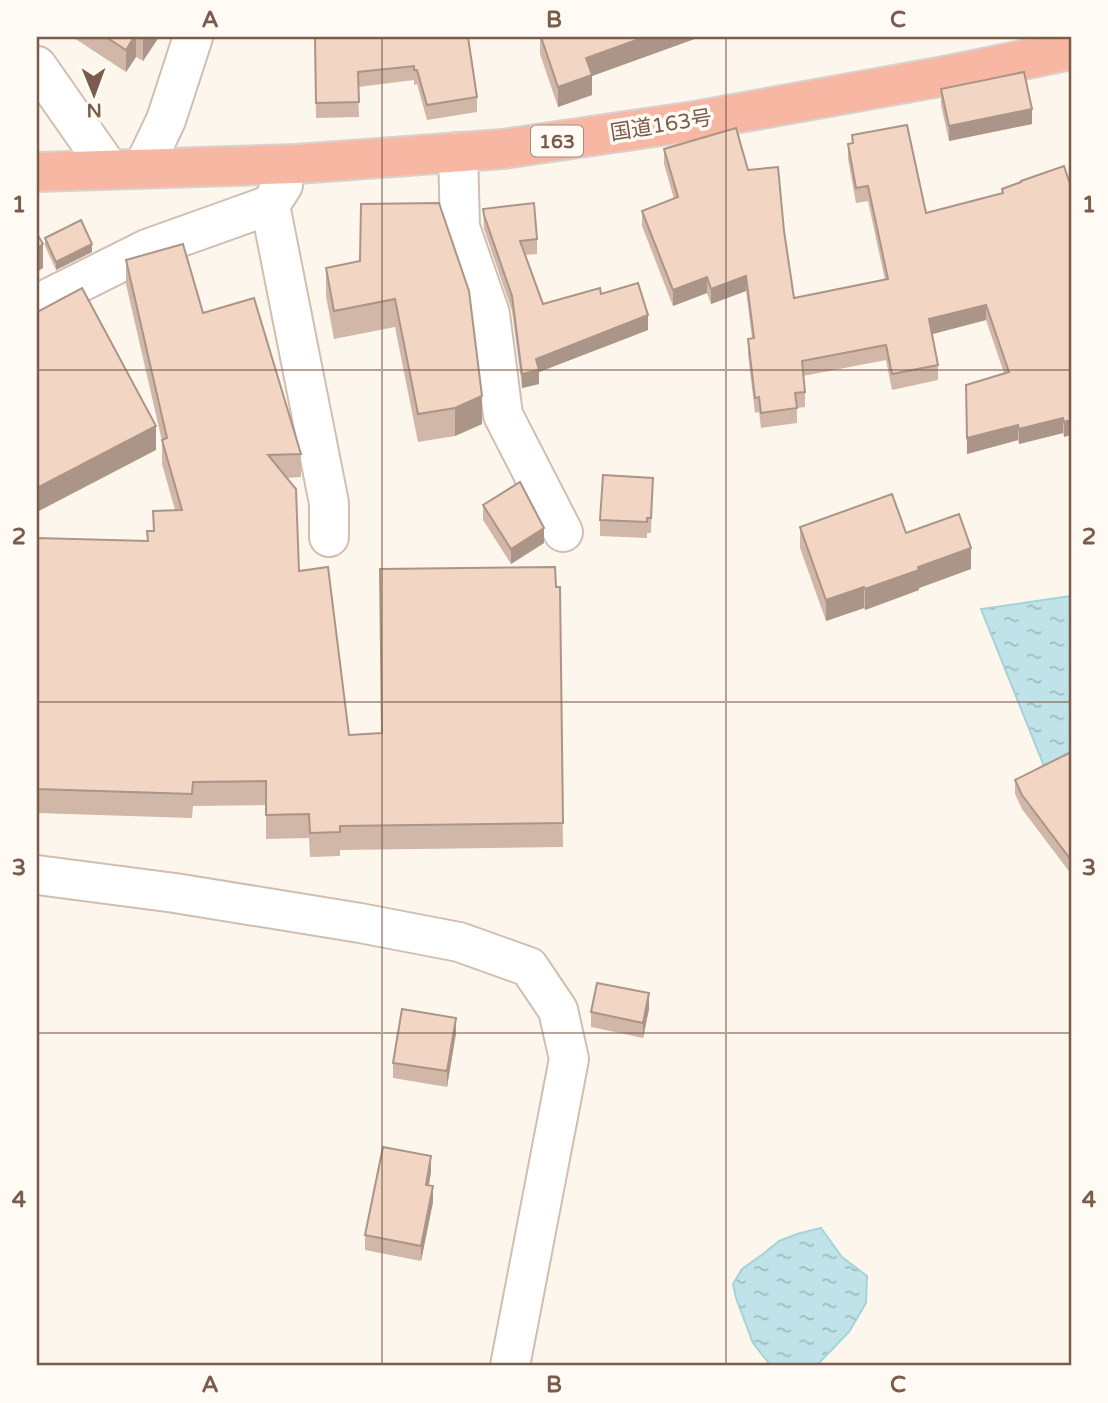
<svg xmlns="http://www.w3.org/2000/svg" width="1108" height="1403" font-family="'Varela Round','Noto Sans JP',sans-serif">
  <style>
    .water { fill: url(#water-ripples); stroke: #a5d3da; stroke-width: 2 }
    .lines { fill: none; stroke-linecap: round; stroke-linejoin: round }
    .minor-casing { stroke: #d1beb0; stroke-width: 42 }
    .highway-casing { stroke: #dad1cd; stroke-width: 42 }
    .minor { stroke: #fff; stroke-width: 38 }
    .highway { stroke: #f7b7a3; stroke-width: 38 }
    .wall { fill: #d1b7a8 }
    .shaded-wall { fill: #aa9588 }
    .building { fill: #f3d5c3; stroke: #aa9588; stroke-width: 2 }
    .grid { fill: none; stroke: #7a5c4d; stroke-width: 2; stroke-opacity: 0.55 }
    .labels { text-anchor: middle; stroke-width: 7; stroke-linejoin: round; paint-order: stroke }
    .shield { fill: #fffaf3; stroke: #a28b7f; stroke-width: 2 }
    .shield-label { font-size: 19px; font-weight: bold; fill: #7a5c4d }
    .street-label { font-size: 21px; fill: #7a5c4d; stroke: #fffaf3 }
    .neatline { fill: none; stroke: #7a5c4d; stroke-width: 2.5 }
    .grid-label { font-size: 23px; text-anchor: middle; font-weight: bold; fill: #7a5c4d }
  </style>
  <defs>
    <pattern id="water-ripples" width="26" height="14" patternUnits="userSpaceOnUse" patternTransform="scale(1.75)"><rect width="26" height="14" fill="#bfe3e8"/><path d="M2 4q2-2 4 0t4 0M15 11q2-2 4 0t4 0" fill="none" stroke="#a0bbbe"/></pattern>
  </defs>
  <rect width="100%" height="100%" fill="#fdf6ec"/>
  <g class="water">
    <polygon points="1071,596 1071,756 1044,766 981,609"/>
    <polygon points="821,1228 842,1257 867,1276 866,1303 849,1332 818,1364 814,1366 771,1366 753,1343 736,1298 733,1284 742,1269 763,1254 779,1241 797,1234"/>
  </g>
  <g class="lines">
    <defs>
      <g id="minor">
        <polyline points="37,66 109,169"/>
        <polyline points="458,152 460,227 490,314 503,415 563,532"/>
        <polyline points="143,168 166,120 193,37"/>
        <polyline points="270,205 329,503 329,537"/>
        <polyline points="37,304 147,249 270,205 283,185"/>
        <polyline points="37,875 175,893 360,923 459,942 529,967 558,1010 569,1059 510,1366"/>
      </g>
      <polyline id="highway" points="37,172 297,164 503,149 695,121 939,77 1071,50"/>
    </defs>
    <use href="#minor" class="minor-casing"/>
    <use href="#highway" class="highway-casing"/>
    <use href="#minor" class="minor"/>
    <use href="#highway" class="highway"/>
  </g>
  <g class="wall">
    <polygon points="74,37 159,37 143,61 136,57 126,72 74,38"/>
    <polygon points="315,37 468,37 477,97 477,112 427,120 417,84 414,85 414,80 358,87 359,117 316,118"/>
    <polygon points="540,37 700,37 592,76 592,95 558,107 540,54"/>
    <polygon points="941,89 1032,124 949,141 941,105"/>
    <polygon points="852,135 926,213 1002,194 1002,189 1071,187 1071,435 1064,437 1063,433 1019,444 1018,440 967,454 966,385 1004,373 986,320 932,334 938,365 938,380 892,390 886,360 803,376 805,392 805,407 797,408 797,423 761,428 759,412 755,413 748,354 748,339 752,338 746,291 711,304 707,293 673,306 642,226 642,211 674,199 664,164 664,149 748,170 784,231 794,298 885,280 868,201 856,203 848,159 848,144 852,143"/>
    <polygon points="483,209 537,239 537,254 525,255 543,304 601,294 648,330 539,372 539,384 522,388 512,311 484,229"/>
    <polygon points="45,238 92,252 56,270 45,246"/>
    <polygon points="126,260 203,313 301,454 301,477 287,478 299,571 349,735 382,733 556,587 560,587 563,847 340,850 340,856 310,857 309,838 266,839 266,805 193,806 192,818 37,813 37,538 147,541 153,531 153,511 175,510 162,464 162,441 126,284"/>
    <polygon points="326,268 469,291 482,424 455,436 418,442 395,327 334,339 326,296"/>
    <polygon points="653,478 651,533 647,533 647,538 600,536 600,520"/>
    <polygon points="483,505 544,543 511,564 483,520"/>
    <polygon points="800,527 906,533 971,569 919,588 919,590 865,610 864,608 826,621 800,548"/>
    <polygon points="1071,752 1071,874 1022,809 1015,794 1015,780"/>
    <polygon points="649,1009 643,1038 591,1027 591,1012"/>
    <polygon points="456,1033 447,1087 393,1078 393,1063"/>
    <polygon points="431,1172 429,1185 433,1202 421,1261 365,1250 365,1235"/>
  </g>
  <g class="shaded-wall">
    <polygon points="134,37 136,37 136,57 126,72 126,50"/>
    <polygon points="145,37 159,37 143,61 143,39"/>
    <polygon points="645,37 700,37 592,76 592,95 558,107 558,87 586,58"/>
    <polygon points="1032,109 1032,124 949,141 949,126"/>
    <polygon points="43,244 43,268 37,272 37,248"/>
    <polygon points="92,244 92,252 56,270 56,262"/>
    <polygon points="746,276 746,291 711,304 711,289"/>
    <polygon points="707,277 707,293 673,306 673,290"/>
    <polygon points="986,305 986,320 929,335 929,319"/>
    <polygon points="648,315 648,330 539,372 539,384 522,388 522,374 536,359"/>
    <polygon points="482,396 482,424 455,436 455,408"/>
    <polygon points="1063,418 1063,433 1019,444 1019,429"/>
    <polygon points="1071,420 1071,435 1064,437 1064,422"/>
    <polygon points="1018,425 1018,440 967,454 967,438"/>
    <polygon points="156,426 156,450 37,512 37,488"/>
    <polygon points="544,528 544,543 511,564 511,549"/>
    <polygon points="971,548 971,569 919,588 919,590 865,610 865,589 918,567"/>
    <polygon points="864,587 864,608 826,621 826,600"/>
    <polygon points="649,993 649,1009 643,1038 643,1023"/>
    <polygon points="456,1018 456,1033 447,1087 447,1071"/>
    <polygon points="431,1156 431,1172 426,1200 426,1185"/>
    <polygon points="433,1186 433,1202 421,1261 421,1246"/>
  </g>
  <g class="building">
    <polygon points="106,37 134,37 126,50"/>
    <polygon points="315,37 468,37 477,97 427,105 417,70 414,70 414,66 358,72 359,102 316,103"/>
    <polygon points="541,37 645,37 586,58 592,75 558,87"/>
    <polygon points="1024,72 1032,109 949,126 941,89"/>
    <polygon points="907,125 926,213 1003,193 1002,189 1021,182 1021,181 1064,166 1071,187 1071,420 1064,422 1063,418 1019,429 1018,425 967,438 966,385 1009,372 986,305 929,319 938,365 892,374 886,345 802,361 805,392 795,393 797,408 761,413 759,397 755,398 748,339 754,338 746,276 711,289 707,277 673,290 642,211 678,197 664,149 736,128 748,170 778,167 784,231 794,298 888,279 868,186 856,188 848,144 853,143 852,135"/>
    <polygon points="439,203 469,291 482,396 455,408 418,414 395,299 334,311 326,268 360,261 361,204"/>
    <polygon points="534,203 537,239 520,241 543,304 600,288 601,294 638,283 648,315 536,359 539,370 522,374 512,296 484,215 483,209"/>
    <polygon points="81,220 92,244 56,262 45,238"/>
    <polygon points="37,234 43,244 37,248"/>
    <polygon points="183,244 203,313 254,298 301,454 268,455 296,489 299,571 328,567 349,735 382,733 380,569 555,567 556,587 560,587 563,823 340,826 340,832 310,833 309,814 266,815 266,781 193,782 192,794 37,789 37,538 148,541 147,531 154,531 153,511 182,510 162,440 167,438 126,260"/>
    <polygon points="82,288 156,426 37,488 37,312"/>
    <polygon points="603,475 653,478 651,518 647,518 647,522 600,520"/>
    <polygon points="520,482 544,528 511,549 483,505"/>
    <polygon points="892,494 906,533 959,514 971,548 918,567 919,570 865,589 864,587 826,600 800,527"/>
    <polygon points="1071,752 1071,860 1022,795 1015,780"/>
    <polygon points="597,983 649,993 643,1023 591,1012"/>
    <polygon points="402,1009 456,1018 447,1071 393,1063"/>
    <polygon points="383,1147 431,1156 426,1185 433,1186 421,1246 365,1235"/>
  </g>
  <path class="grid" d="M382 37V1366M726 37V1366M37 370H1071M37 702H1071M37 1033H1071"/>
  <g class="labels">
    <rect class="shield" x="531" y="125.5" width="52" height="31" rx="5"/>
    <g class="shield-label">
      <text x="557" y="148">163</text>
    </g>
    <g class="street-label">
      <text transform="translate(661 125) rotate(-9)" y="7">国道163号</text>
    </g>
  </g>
  <rect width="1108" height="1403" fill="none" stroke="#fffaf3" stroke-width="77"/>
  <g transform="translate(94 94) rotate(179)" stroke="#fffaf3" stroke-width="5" paint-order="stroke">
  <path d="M0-5L12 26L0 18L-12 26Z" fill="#7a5c4d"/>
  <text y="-10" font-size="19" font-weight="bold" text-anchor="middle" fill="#7a5c4d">N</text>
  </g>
  <rect x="38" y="38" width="1032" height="1326" class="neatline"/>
  <g class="grid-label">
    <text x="210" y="27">A</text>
    <text x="554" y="27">B</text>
    <text x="898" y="27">C</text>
    <text x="19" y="212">1</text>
    <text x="1089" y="212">1</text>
    <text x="19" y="544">2</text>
    <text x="1089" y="544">2</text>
    <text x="19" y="875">3</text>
    <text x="1089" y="875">3</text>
    <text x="19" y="1207">4</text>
    <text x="1089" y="1207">4</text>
    <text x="210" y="1392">A</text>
    <text x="554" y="1392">B</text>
    <text x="898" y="1392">C</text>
  </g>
</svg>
